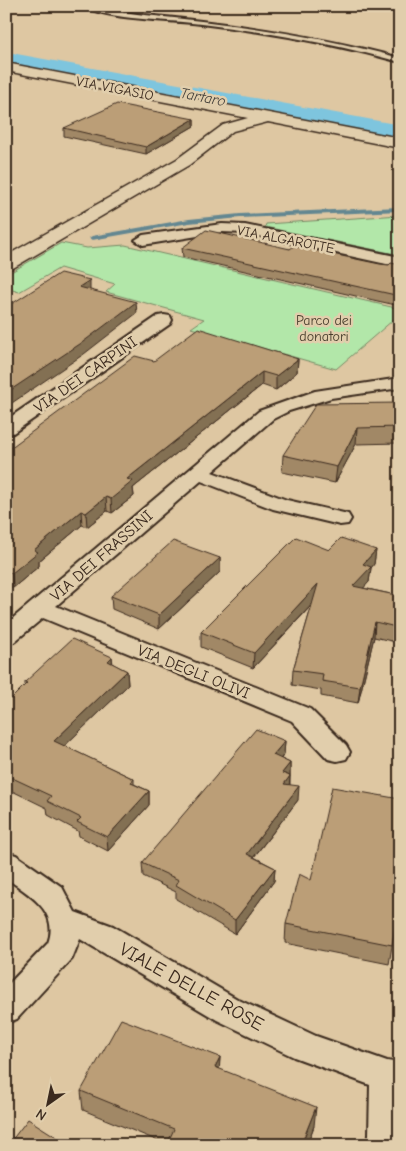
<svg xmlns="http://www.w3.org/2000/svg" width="406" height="1151" font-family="'Comic Neue',sans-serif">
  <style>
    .green { fill: #b2e7a9; stroke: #768864 }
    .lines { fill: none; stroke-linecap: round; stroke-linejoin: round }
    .stream { fill: #638791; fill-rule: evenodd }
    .river { fill: #7ec5de; fill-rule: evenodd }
    .lane-casing { stroke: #3b2a1e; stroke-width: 4 }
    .street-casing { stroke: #3b2a1e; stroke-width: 4 }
    .secondary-casing { stroke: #3b2a1e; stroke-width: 3 }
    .lane { fill: #e1ceac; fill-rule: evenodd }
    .street { fill: #e1ceac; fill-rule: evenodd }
    .secondary { fill: #e1ceac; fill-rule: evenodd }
    .wall { fill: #a18866; stroke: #3b2a1e }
    .shaded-wall { fill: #836f53; stroke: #3b2a1e }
    .building { fill: #bb9e77; stroke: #3b2a1e }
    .labels { text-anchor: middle; stroke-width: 5; stroke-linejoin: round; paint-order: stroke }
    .far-street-label { font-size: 14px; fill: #3b2a1e; stroke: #e1ceac }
    .far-park-label { font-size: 14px; fill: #473d2c; stroke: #e1ceac }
    .far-water-label { font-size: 15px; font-style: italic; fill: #45413b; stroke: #e1ceac }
    .street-label { font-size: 16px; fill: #3b2a1e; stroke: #e1ceac }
    .near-street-label { font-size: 19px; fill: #3b2a1e; stroke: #e1ceac }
  </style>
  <rect width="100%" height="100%" fill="#dec7a2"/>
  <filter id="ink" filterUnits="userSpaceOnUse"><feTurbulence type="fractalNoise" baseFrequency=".02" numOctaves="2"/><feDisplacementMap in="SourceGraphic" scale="10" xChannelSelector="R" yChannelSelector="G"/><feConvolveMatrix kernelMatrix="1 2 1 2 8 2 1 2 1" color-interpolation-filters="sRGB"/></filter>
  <g filter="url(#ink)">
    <g class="green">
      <polygon points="400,215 400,255 265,227 266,224"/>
      <polygon points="61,243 87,248 125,245 400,309 400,314 336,369 191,328 204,319 106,292 115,284 60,268 19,292 6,288 6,275"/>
    </g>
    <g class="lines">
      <polygon class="stream" points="400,207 400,211 240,218 189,223 92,240 89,238 92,236 189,219 240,214"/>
      <polygon class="river" points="6,52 400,125 400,143 6,68"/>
      <defs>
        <path id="lane" d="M81 6C102 6 124 13 145 15 231 23 316 35 400 58V62C334 44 268 32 201 24 166 19 113 21 81 6Z"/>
        <g id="street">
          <polygon points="222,224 245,225 400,257 400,267 245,233 222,232 143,245 135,240 143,235"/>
          <polygon points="164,315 170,316 172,320 170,324 13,433 6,435 6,420 158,316"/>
          <polygon points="400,378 400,388 331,398 289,411 273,419 212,472 287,500 348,514 351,519 348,524 340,525 273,509 201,481 56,606 310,709 346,745 350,752 346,759 337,761 328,759 292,721 43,618 14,642 6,645 6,624 259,411 315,391"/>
          <path d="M6 852 16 855 62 887 75 912 113 926 239 1000 316 1036 387 1061 400 1063V1145H366L369 1135 370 1085 294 1057 217 1020 80 939 72 959 17 1019 6 1023V987L48 943C60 911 28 894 6 878Z"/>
        </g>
        <polygon id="secondary" points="6,63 400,138 400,148 268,122 233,131 189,165 13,268 6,270 6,256 177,159 223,125 248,118 6,71"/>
      </defs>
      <use href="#lane" class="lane-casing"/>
      <use href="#street" class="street-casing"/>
      <use href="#secondary" class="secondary-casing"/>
      <use href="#lane" class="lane"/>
      <use href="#street" class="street"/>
      <use href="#secondary" class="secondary"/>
    </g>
    <g class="wall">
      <polygon points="194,119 194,126 146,154 64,136 64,128"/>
      <polygon points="182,248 290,249 380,264 389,265 400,265 400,306 183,257"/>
      <polygon points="298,359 297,372 276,390 262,385 133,488 134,496 112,513 107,511 87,527 82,525 39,561 39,566 13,588 6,585 6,451 154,361"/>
      <polygon points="400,403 400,443 356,444 335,483 282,472 283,455"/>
      <polygon points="329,550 376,550 374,564 371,568 369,582 363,588 400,596 400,643 374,637 358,703 321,696 321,690 292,685 293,670 312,605 253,668 201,647 201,632"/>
      <polygon points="220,558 220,572 159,629 112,609 111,596"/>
      <polygon points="112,657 113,664 127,671 128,685 64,746 134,779 134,784 149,791 149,805 108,851 79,836 78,831 48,815 47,808 6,788 6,704 25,685 25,682"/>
      <polygon points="285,741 284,754 281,759 290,763 290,785 298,800 254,857 275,868 274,881 235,934 176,899 176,892 143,876 142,863"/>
      <polygon points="400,799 400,898 389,964 285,943 286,924"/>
      <polygon points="220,1057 219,1069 314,1126 307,1145 168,1145 83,1110 81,1091"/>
    </g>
    <g class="shaded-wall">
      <polygon points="194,119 194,126 146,154 146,147"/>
      <polygon points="90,280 90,292 79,287"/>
      <polygon points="136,302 137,313 84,354 6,407 6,393"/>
      <polygon points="298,359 297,372 276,390 276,376"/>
      <polygon points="262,372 262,385 133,488 134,496 112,513 111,499 127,479"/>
      <polygon points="357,428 356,444 335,483 337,467"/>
      <polygon points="106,497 107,511 87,527 86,513"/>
      <polygon points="81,511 82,525 39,561 39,566 13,588 12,573 34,550"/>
      <polygon points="376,550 374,564 371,568 369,582 352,601 353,586 363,564"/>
      <polygon points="220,558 220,572 159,629 159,615"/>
      <polygon points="318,584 317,599 253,668 254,653"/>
      <polygon points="375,622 374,637 358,703 360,687"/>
      <polygon points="112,657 113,670 108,661"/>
      <polygon points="127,671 128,685 55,755 54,741"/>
      <polygon points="285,741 284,754 273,769 273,755"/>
      <polygon points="290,763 290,776 282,773"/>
      <polygon points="290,776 289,789 284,784"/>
      <polygon points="299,786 298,800 246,867 247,854"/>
      <polygon points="149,791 149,805 108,851 107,837"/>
      <polygon points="275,868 274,881 235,934 235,920"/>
      <polygon points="220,1057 219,1076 215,1067"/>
      <polygon points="316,1107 314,1126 307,1145 301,1145"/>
    </g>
    <g class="building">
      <polygon points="117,104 194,119 146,147 64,128"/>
      <polygon points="206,230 290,249 294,246 380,264 389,265 391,263 400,265 400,296 182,248"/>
      <polygon points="60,273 90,280 79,287 136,302 83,342 6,393 6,301 13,303"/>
      <polygon points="198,328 298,359 276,376 262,372 127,479 133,481 111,499 106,497 86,513 81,511 34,550 38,552 12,573 6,571 6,451 135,356 154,361"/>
      <polygon points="400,403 400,427 357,428 337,467 283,455 316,404"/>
      <polygon points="296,537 329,550 341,538 376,550 363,564 371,567 353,586 400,596 400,628 375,622 360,687 322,681 323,674 293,670 318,584 254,653 201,632"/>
      <polygon points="173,541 220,558 159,615 111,596"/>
      <polygon points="72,639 112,657 108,661 127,671 54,741 134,779 131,783 149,791 107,837 77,822 81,818 47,801 51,796 6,775 6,704 27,683 25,682"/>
      <polygon points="256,729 285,741 273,755 290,763 282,773 290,776 284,784 299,786 247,854 275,868 235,920 176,885 179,880 142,863"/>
      <polygon points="332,787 400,799 400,895 392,945 286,924 299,874 311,880"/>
      <polygon points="121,1019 220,1057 215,1067 316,1107 301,1145 174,1145 168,1142 174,1129 81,1091"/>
      <polygon points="28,1119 69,1145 8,1145"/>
    </g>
  </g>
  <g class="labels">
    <g class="far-street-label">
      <text transform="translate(115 88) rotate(11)" y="5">VIA VIGASIO</text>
      <text transform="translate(286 239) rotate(11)" y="5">VIA ALGAROTTE</text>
    </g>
    <g class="far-park-label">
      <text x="324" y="325">Parco dei<tspan x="324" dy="16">donatori</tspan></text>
    </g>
    <g class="far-water-label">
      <text transform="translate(203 97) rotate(11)" y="5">Tartaro</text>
    </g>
    <g class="street-label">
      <text transform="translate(85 374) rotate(-35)" y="6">VIA DEI CARPINI</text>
      <text transform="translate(101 555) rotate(-41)" y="6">VIA DEI FRASSINI</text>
      <text transform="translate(194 671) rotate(22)" y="6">VIA DEGLI OLIVI</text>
    </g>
    <g class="near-street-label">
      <text transform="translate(192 986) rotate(29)" y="7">VIALE DELLE ROSE</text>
    </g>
  </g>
  <rect width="406" height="1151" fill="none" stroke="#e1ceac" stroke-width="25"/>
  <rect x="12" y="12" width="381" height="1126" fill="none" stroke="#3b2a1e" stroke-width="2" filter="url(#ink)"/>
  <g transform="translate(48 1104) rotate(213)" stroke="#e1ceac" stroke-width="4" paint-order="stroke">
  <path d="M0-4L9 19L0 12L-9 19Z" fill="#3b2a1e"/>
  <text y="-8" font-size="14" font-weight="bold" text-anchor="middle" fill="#3b2a1e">N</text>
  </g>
</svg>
